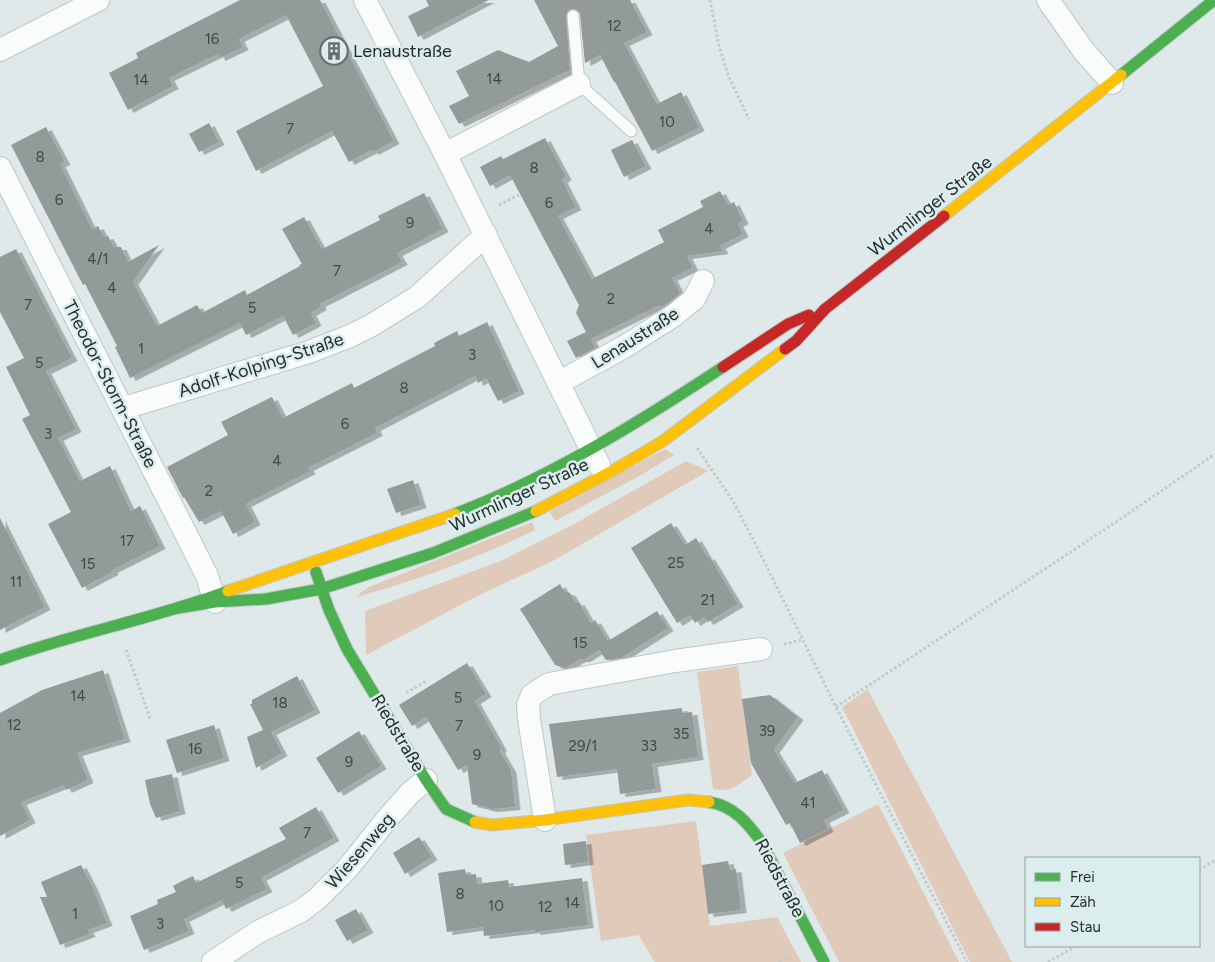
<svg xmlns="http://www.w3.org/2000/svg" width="1215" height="962" font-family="Figtree,sans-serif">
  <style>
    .green { fill: #e0caba }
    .building { fill: #939a9a; filter: url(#shadow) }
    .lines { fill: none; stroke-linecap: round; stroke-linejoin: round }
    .lane-casing { stroke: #bec6c6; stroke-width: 13 }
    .street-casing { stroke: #bec6c6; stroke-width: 24 }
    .fast-casing { stroke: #bec6c6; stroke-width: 13 }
    .slow-casing { stroke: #bec6c6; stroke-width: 13 }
    .jam-casing { stroke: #bec6c6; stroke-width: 13 }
    .path { stroke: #c5c8c8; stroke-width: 3; stroke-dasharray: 2.5 2.5; stroke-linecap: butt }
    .lane { stroke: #fafcfc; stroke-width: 11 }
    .street { stroke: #fafcfc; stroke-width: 22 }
    .fast { stroke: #4caf50; stroke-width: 11 }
    .slow { stroke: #ffc107; stroke-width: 11 }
    .jam { stroke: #c62828; stroke-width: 11 }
    .labels { text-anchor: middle; stroke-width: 5; stroke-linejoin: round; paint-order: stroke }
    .number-label { font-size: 15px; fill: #404848 }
    .poi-label { font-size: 18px; fill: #252c2c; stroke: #dbeded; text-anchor: start }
    .street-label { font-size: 18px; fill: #252c2c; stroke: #dbeded }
  </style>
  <defs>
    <filter id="shadow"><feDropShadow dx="5.5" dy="3" stdDeviation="0" flood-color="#0004"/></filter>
  </defs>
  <rect width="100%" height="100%" fill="#dfe9e9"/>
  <g class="green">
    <polygon points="665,449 674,455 641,475 555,521 550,512"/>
    <polygon points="686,461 708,471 551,562 483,593 366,655 365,611 501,561 576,523"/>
    <path d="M532 522 535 530C478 558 418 580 357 597L360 593 369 587Z"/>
    <path d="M738 666 752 775C740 784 730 793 713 789L697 672Z"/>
    <polygon points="867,690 868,690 1012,962 970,962 842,707"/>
    <polygon points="878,804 959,962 839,962 783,853"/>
    <polygon points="696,821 710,926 777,917 801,962 655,962 639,936 640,935 601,941 586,835"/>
  </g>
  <g class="building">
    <polygon points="240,0 320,0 394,141 373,152 372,150 349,162 332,131 256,171 236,131 323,86 286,15 239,39 243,47 220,58 218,54 169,78 173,86 128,110 109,73 138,58 136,53"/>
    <polygon points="426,0 489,0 418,37 408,16 429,6"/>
    <polygon points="534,0 630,0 647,32 624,43 657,104 681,92 699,128 652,151 615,82 614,82 600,55 585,63 580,15 579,11 573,9 568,10 566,17 570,70 459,124 449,106 469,96 456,71 498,50 529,62 558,46"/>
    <polygon points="209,123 219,142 199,152 189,134"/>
    <polygon points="46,127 65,162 60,164 92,229 98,226 104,237 108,236 114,247 121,247 128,262 159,245 133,282 157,326 197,305 202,313 245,290 247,295 300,266 299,265 302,264 282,229 304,217 322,249 380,220 378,216 424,193 443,229 397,253 402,262 320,304 321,307 311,313 316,323 293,335 283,316 246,335 240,323 130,378 115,347 117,346 85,284 83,285 11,145"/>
    <polygon points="545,138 566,177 562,180 576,207 558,216 592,279 664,242 658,230 703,207 700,201 720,191 728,205 734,202 743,221 738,224 743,234 720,246 723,251 687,256 693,268 672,278 680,294 661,308 660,305 591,339 595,348 576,358 567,341 586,332 576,313 579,305 510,175 490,186 480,167 501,156 503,159"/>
    <polygon points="632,140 646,166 624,177 611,150"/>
    <polygon points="16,249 72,358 46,371 76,429 58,438 80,481 110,466 131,511 140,506 160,546 112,570 113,572 82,588 48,524 71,512 22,419 30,415 6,367 24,358 0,312 0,257"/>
    <polygon points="487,322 519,391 498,401 486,378 478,383 475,376 375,428 377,433 308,468 310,471 246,504 255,522 233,534 221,511 199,522 184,497 183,498 167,467 228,435 221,422 272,397 283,418 352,383 354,388 435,346 434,343 457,331 459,336"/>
    <polygon points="413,480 421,505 396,513 387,489"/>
    <polygon points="0,518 45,607 0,630"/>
    <polygon points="671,523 685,545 696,538 708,558 709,556 738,604 708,622 704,617 695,623 690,615 677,623 631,548"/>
    <polygon points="560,584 564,591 570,593 576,603 579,602 591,623 595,620 608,641 657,611 668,628 621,658 606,660 599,650 585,659 580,659 566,668 555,665 520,609"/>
    <polygon points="467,663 486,694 475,701 501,747 500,751 511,770 515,807 492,809 472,804 467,765 458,770 426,717 412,726 399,705"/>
    <polygon points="103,670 125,739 77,753 88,780 66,790 64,785 21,802 30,820 0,836 0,713 42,690"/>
    <polygon points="297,676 315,710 271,732 282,753 256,768 247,737 263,730 250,704 252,704 252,700"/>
    <polygon points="770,695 798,717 774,750 795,783 822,770 844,810 824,820 828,829 800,843 790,823 786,825 751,763 742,699"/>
    <polygon points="682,708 682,713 692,712 698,757 652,764 656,789 620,794 617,769 557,777 549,724"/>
    <polygon points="214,725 224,758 177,773 166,740"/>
    <polygon points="359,731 381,766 338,793 316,758"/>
    <polygon points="172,774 180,811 156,818 150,804 145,780"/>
    <polygon points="316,807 334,838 261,878 267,889 226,909 222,900 184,919 189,931 144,950 130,916 158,904 157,900 176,892 173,886 182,881 193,876 196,883 286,839 279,828"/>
    <polygon points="419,837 432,857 405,874 393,853"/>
    <polygon points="586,841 588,862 565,865 563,844"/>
    <polygon points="728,861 730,870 736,869 741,910 708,914 702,865"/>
    <polygon points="81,865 93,888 107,923 88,930 90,934 60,945 40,897 47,897 41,882"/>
    <polygon points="465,869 466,875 476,874 477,884 508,880 509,887 582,878 588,925 535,932 535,930 484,936 483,927 447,932 438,873"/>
    <polygon points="356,909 368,930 347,941 335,920"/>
  </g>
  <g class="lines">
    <defs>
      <polyline id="lane" points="573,16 579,84 631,131"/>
      <g id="street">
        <polyline points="365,0 445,154 599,465"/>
        <polyline points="1048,0 1083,50 1112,83"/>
        <polyline points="0,50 98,0"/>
        <polyline points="445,154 579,84"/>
        <polyline points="0,168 189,540 207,576 215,602"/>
        <polyline points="558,383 624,347 673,316 694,299 703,281"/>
        <polyline points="124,408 309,352 350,336 372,325 417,297 486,235"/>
        <polyline points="545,820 529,719 528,705 532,695 549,684 675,661 761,649"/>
        <polyline points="213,962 258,932 301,911 317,899 347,869 387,819 410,793 426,780"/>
      </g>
      <g id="fast">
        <polyline points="1121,75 1214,0"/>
        <path d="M455 514C551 477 638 423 723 367"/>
        <polyline points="316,572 329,610 347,649 426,780 446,809 475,822"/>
        <polyline points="178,608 215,602 266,599 321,589 433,553 536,511"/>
        <path d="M0 660C75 633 154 619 228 591"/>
        <path d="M709 802C734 806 748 823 762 843L824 962"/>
      </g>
      <g id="slow">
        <polyline points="944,216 1121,75"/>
        <polyline points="536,511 614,470 663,441 785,349"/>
        <polyline points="228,591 455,514"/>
        <polyline points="475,822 491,825 545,820 688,800 709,802"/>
      </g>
      <g id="jam">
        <polyline points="785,349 796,341 825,309 944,216"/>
        <polyline points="723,367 788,324 809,315"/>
      </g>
    </defs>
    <use href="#lane" class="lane-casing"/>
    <use href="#street" class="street-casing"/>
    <use href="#fast" class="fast-casing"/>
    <use href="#slow" class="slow-casing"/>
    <use href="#jam" class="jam-casing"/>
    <g class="path">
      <polyline points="710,0 719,46 728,75 749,119"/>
      <polyline points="499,205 520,194"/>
      <polyline points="697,448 733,501 758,549 836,707 967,962"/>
      <polyline points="784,644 802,640"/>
      <polyline points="126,650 151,721"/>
      <polyline points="406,693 426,681"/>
      <polyline points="836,707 1119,520 1215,454"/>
      <polyline points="1199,870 1215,860"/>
      <polyline points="779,962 790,956"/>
      <polyline points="1048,962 1076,946"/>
    </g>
    <use href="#lane" class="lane"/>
    <use href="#street" class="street"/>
    <use href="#fast" class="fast"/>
    <use href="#slow" class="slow"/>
    <use href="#jam" class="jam"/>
  </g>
  <defs>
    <symbol id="building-ring" viewBox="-11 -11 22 22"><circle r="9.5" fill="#dbeded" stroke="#666e6e" stroke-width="1.5"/><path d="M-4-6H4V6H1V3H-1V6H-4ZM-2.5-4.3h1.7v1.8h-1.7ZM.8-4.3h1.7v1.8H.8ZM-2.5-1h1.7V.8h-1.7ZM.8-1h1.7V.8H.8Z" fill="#666e6e"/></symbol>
  </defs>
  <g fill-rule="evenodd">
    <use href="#building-ring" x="318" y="35" width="32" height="32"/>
  </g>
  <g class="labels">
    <g class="number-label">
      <text x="614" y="31">12</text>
      <text x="212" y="44">16</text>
      <text x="494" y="84">14</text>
      <text x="141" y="85">14</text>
      <text x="667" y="127">10</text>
      <text x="290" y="134">7</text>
      <text x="40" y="162">8</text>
      <text x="534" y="173">8</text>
      <text x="59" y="205">6</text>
      <text x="549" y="208">6</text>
      <text x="410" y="228">9</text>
      <text x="709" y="234">4</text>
      <text x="98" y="264">4/1</text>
      <text x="337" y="276">7</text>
      <text x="112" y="293">4</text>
      <text x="611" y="304">2</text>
      <text x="28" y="310">7</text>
      <text x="252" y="313">5</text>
      <text x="141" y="354">1</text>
      <text x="472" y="360">3</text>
      <text x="39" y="368">5</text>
      <text x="404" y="393">8</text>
      <text x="345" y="429">6</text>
      <text x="48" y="439">3</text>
      <text x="277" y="466">4</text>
      <text x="209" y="496">2</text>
      <text x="127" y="546">17</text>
      <text x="676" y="568">25</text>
      <text x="88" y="569">15</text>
      <text x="16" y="587">11</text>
      <text x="708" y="605">21</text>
      <text x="580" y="648">15</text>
      <text x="78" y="701">14</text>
      <text x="458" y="703">5</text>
      <text x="280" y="708">18</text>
      <text x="14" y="730">12</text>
      <text x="459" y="731">7</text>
      <text x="767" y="736">39</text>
      <text x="681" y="739">35</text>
      <text x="583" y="751">29/1</text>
      <text x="649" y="751">33</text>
      <text x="195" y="754">16</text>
      <text x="477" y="760">9</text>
      <text x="349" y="767">9</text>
      <text x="808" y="808">41</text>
      <text x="307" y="838">7</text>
      <text x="239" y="888">5</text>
      <text x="460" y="899">8</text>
      <text x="572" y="908">14</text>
      <text x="496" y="911">10</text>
      <text x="545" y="912">12</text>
      <text x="75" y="919">1</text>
      <text x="160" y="929">3</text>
    </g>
    <g class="poi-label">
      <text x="353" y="57">Lenaustraße</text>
    </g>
    <g class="street-label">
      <text transform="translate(930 206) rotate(-38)" y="6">Wurmlinger Straße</text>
      <text transform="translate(635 338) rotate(-32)" y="6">Lenaustraße</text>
      <text transform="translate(261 365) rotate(-18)" y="6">Adolf-Kolping-Straße</text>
      <text transform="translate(110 384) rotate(63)" y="6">Theodor-Storm-Straße</text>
      <text transform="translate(519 495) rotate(-25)" y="6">Wurmlinger Straße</text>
      <text transform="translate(398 733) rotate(59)" y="6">Riedstraße</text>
      <text transform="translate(360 851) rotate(-49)" y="6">Wiesenweg</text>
      <text transform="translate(780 878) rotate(62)" y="6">Riedstraße</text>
    </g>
  </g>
  <rect x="1025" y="857" width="175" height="90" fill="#dbeded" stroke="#92a0a0"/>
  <rect x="1035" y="873" width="25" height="8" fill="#4caf50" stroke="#92a0a0"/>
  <text x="1070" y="882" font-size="15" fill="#252c2c">Frei</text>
  <rect x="1035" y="898" width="25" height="8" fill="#ffc107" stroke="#92a0a0"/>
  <text x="1070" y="907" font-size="15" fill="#252c2c">Zäh</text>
  <rect x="1035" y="923" width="25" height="8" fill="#c62828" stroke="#92a0a0"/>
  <text x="1070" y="932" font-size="15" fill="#252c2c">Stau</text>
</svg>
